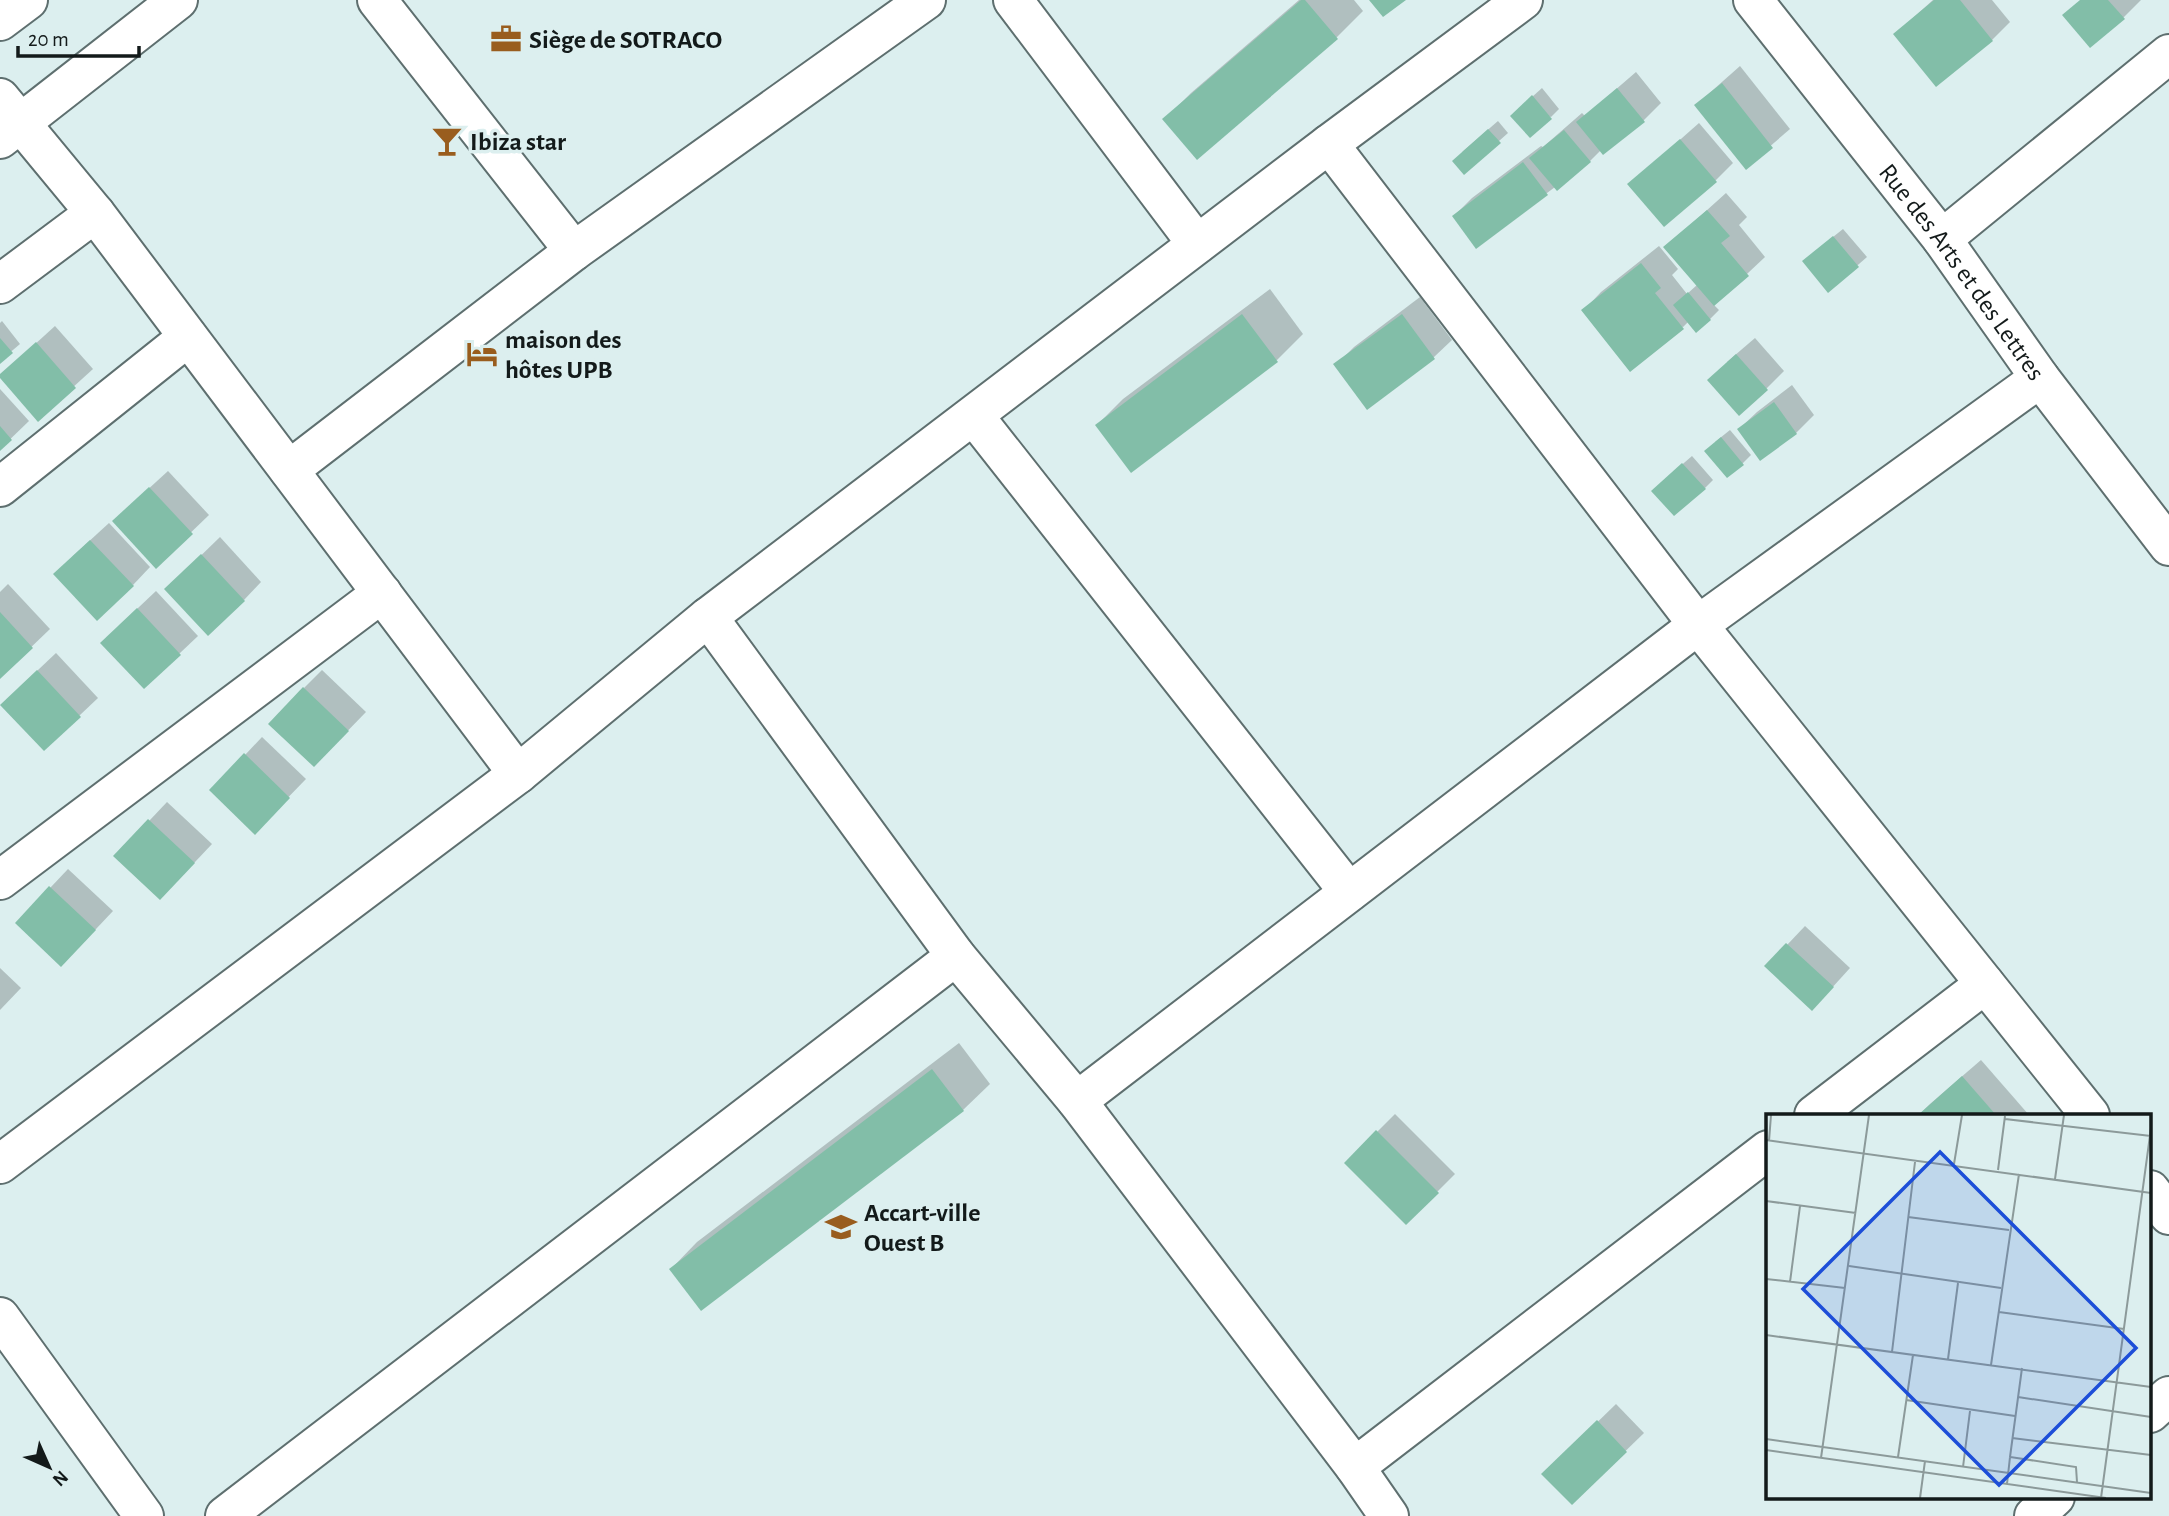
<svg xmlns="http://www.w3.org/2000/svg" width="2169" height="1516" font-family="'Alegreya Sans',sans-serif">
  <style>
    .shadow { fill: #0003 }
    .building { fill: #82bea8 }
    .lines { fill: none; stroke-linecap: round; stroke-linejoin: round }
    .minor-casing { stroke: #5e6f6f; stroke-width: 42 }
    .major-casing { stroke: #5e6f6f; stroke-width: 42 }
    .minor { stroke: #fff; stroke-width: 38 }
    .major { stroke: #fff; stroke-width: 38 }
    .labels { text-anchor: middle; stroke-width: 7; stroke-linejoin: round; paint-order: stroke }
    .poi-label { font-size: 26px; font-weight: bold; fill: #131a1a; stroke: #dcefef; text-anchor: start }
    .street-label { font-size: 26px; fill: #131a1a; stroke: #dcefef }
    .inset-road { fill: none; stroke: #8c9a9a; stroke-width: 2 }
    .view { fill: #1d4ed8; fill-opacity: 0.15; stroke: #1d4ed8; stroke-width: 3.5 }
    .inset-edge { fill: none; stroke: #131a1a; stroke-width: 3.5 }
  </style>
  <rect width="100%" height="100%" fill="#dcefef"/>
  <g class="shadow">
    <polygon points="1299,0 1354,0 1363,11 1337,37 1198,157 1165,119 1191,93"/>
    <polygon points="1933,0 1992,0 2010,22 1992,40 1937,85 1895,34"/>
    <polygon points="2080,0 2141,0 2123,18"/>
    <polygon points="1740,66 1790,129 1746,167 1696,105"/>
    <polygon points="1636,72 1661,103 1643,121 1601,150 1590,161 1547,193 1454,216 1472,198 1541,146 1543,147 1582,113 1585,116"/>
    <polygon points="1542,88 1559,109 1551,117 1521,107"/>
    <polygon points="1498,121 1508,133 1499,141 1462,152"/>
    <polygon points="1699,123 1733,163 1715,181 1630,184"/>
    <polygon points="1726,193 1747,217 1739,225 1765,257 1714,305 1719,310 1710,319 1696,330 1689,321 1683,327 1584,310 1601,292 1659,246 1678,269 1672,275 1687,294 1697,285 1666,247"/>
    <polygon points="1843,229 1867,257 1828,291 1813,253"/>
    <polygon points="1270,289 1303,334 1277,360 1097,425 1123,399"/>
    <polygon points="1420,297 1452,340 1434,357 1367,407 1336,365 1354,347"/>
    <polygon points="2,321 20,344 0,361 0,323"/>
    <polygon points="55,326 93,369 38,419 0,376"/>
    <polygon points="1755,338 1784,371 1766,389 1727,362"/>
    <polygon points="1792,385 1814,415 1796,433 1760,459 1739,429 1757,412"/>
    <polygon points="0,389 29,421 0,449"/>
    <polygon points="1730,430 1751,455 1742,464 1715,442"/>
    <polygon points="1692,456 1713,480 1705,488 1662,482"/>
    <polygon points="168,471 209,515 156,566 133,503"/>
    <polygon points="109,523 150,567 133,585 73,556"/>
    <polygon points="220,537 261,582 244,600 184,572"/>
    <polygon points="8,584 50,629 0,677 0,592"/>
    <polygon points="156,591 198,636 144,687 120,625"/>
    <polygon points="56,653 98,698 44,749 20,687"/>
    <polygon points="322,670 366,712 332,747 304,688"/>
    <polygon points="262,737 306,779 272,814 245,755"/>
    <polygon points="167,802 212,844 178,880 116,856"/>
    <polygon points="68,869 113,911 79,947 17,923"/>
    <polygon points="1805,926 1850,968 1830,990 1767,966"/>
    <polygon points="0,968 21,988 0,1010"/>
    <polygon points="959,1043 990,1084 963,1110 671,1269 697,1242"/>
    <polygon points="1981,1060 2029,1115 1919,1115 1930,1104"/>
    <polygon points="1395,1114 1455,1174 1406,1223 1346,1163"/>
    <polygon points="1616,1404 1644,1433 1572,1503 1544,1474"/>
  </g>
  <g class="building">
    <polygon points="1301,0 1305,0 1338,39 1197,160 1162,119"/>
    <polygon points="1369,0 1406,0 1383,17"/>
    <polygon points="1934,0 1960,0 1993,41 1936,87 1893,34"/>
    <polygon points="2080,0 2108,0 2125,19 2090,48 2062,15"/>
    <polygon points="1722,83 1773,148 1746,170 1694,105"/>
    <polygon points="1617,88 1645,122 1603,155 1576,122"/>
    <polygon points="1532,95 1552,119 1530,138 1510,116"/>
    <polygon points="1488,129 1501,143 1464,175 1452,161"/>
    <polygon points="1564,130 1591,162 1557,191 1529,158"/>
    <polygon points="1680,139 1717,182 1664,227 1627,184"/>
    <polygon points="1523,162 1548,195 1476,249 1452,216"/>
    <polygon points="1707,210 1730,236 1721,243 1749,276 1714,306 1663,247"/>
    <polygon points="1833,236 1859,267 1828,293 1802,261"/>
    <polygon points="1641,263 1661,288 1655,293 1684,329 1630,372 1581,310"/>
    <polygon points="1688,292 1711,320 1696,333 1673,305"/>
    <polygon points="1242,314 1278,362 1131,473 1095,425"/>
    <polygon points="1402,314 1435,359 1367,410 1333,364"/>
    <polygon points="0,338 13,353 0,364"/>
    <polygon points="36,342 76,388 38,422 0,378 0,374"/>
    <polygon points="1736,354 1768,390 1739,416 1707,380"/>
    <polygon points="1774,402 1797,434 1760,461 1737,429"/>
    <polygon points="0,426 12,440 0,451"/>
    <polygon points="1721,437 1744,465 1727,478 1704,451"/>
    <polygon points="1682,463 1706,489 1674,516 1651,491"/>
    <polygon points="149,487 193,534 156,569 112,521"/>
    <polygon points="90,540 134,586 97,621 53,574"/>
    <polygon points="201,554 245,601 208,636 164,589"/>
    <polygon points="137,608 181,655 144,689 100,643"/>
    <polygon points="0,612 33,648 0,679"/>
    <polygon points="37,670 81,717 44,751 0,705"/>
    <polygon points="303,687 349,731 314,767 268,724"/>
    <polygon points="244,753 290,798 255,835 209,790"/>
    <polygon points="148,819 195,863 160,900 113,856"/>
    <polygon points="49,886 96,930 61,967 15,923"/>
    <polygon points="1786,943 1834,987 1812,1011 1764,966"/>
    <polygon points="932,1069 964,1111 701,1311 669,1269"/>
    <polygon points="1962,1076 1996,1115 1918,1115"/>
    <polygon points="1376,1130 1439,1193 1406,1225 1344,1163"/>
    <polygon points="1597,1420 1627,1452 1572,1505 1541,1474"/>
  </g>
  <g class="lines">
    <defs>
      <g id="minor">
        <polyline points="377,0 574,251"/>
        <polyline points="1013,0 1197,244"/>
        <path id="s1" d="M1753 0 1942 239 2040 378 2169 546"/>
        <polyline points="0,98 95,213"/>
        <polyline points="1329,144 1698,625 2090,1115"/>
        <polyline points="1942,239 2169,54"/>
        <polyline points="0,284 95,213 518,774"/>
        <polyline points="974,416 1349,892"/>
        <polyline points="289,470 574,251 926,0"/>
        <polyline points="0,487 188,337"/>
        <polyline points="708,617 956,956 1077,1101 1355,1467 1389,1516"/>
        <polyline points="0,880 382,593"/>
        <polyline points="1077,1101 1698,625 2040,378"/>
        <polyline points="1814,1115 1985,984"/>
        <polyline points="0,1164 518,774 708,617 1329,144 1523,0"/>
        <polyline points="2150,1190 2169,1215"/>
        <polyline points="0,1317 144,1516"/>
        <polyline points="2150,1413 2169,1396"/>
        <polyline points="1355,1467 1768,1150"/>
        <polyline points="225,1516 956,956"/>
        <polyline points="2034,1516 2055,1497"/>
      </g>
      <g id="major">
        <polyline points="0,21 28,0"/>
        <polyline points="0,139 178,0"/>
      </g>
    </defs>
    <use href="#minor" class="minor-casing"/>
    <use href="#major" class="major-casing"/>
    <use href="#minor" class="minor"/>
    <use href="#major" class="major"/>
  </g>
  <defs>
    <symbol id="office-bare" viewBox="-9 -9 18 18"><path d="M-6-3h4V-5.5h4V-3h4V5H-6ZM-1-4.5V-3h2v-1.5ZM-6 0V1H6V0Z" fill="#995d1e" stroke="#dcefef" stroke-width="2.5" paint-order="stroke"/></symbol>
    <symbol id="bar-bare" viewBox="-9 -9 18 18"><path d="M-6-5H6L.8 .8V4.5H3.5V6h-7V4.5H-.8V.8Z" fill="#995d1e" stroke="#dcefef" stroke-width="2.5" paint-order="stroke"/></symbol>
    <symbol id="hotel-bare" viewBox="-9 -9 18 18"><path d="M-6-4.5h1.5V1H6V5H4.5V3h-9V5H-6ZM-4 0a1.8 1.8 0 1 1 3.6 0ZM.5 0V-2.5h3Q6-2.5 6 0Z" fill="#995d1e" stroke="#dcefef" stroke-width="2.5" paint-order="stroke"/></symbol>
    <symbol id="school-bare" viewBox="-9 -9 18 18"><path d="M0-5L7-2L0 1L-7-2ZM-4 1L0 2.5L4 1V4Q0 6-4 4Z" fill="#995d1e" stroke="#dcefef" stroke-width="2.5" paint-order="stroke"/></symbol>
  </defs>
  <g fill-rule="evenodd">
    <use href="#office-bare" x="484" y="17" width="44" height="44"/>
    <use href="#bar-bare" x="425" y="119" width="44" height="44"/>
    <use href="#hotel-bare" x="460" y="332" width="44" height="44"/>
    <use href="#school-bare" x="819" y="1205" width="44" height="44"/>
  </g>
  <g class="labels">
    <g class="poi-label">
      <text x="529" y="48">Siège de SOTRACO</text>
      <text x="470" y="150">Ibiza star</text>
      <text x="505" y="348">maison des<tspan x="505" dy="30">hôtes UPB</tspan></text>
      <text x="864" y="1221">Accart-ville<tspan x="864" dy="30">Ouest B</tspan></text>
    </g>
    <g class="street-label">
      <text dy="9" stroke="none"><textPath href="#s1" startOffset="343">Rue des Arts et des Lettres</textPath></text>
    </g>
  </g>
  <g transform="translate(1766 1114)">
    <rect width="385" height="385" fill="#dcefef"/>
    <path class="inset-road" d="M239 5 385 22M0 26 385 79M3 27 5 1M188 50 196 1M232 56 239 2M289 65 298 1M0 87 90 99M142 103 243 116M83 152 235 174M0 165 79 174M24 168 34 92M233 198 358 215M0 221 385 273M126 238 149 48M182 245 192 169M225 251 253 60M256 254 244 343 310 353 311 368M252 283 385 303M140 286 249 302M246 324 385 341M0 325 385 379M0 336 340 384M132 343 147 241M55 344 103 1M197 353 204 297M241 370 244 343M154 384 159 347M335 384 385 14"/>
    <path class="view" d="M174 38 370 234 233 371 37 175Z"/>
    <rect width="385" height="385" class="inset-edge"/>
  </g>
  <g transform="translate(49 1467) rotate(135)" stroke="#dcefef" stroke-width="5" paint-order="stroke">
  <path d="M0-5L12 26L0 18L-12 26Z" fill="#131a1a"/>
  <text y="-10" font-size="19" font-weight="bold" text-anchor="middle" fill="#131a1a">N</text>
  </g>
  <path d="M18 46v10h121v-10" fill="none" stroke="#131a1a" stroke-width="3.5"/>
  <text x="28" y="46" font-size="21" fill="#131a1a" stroke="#dcefef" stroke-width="5" paint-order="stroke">20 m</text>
</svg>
